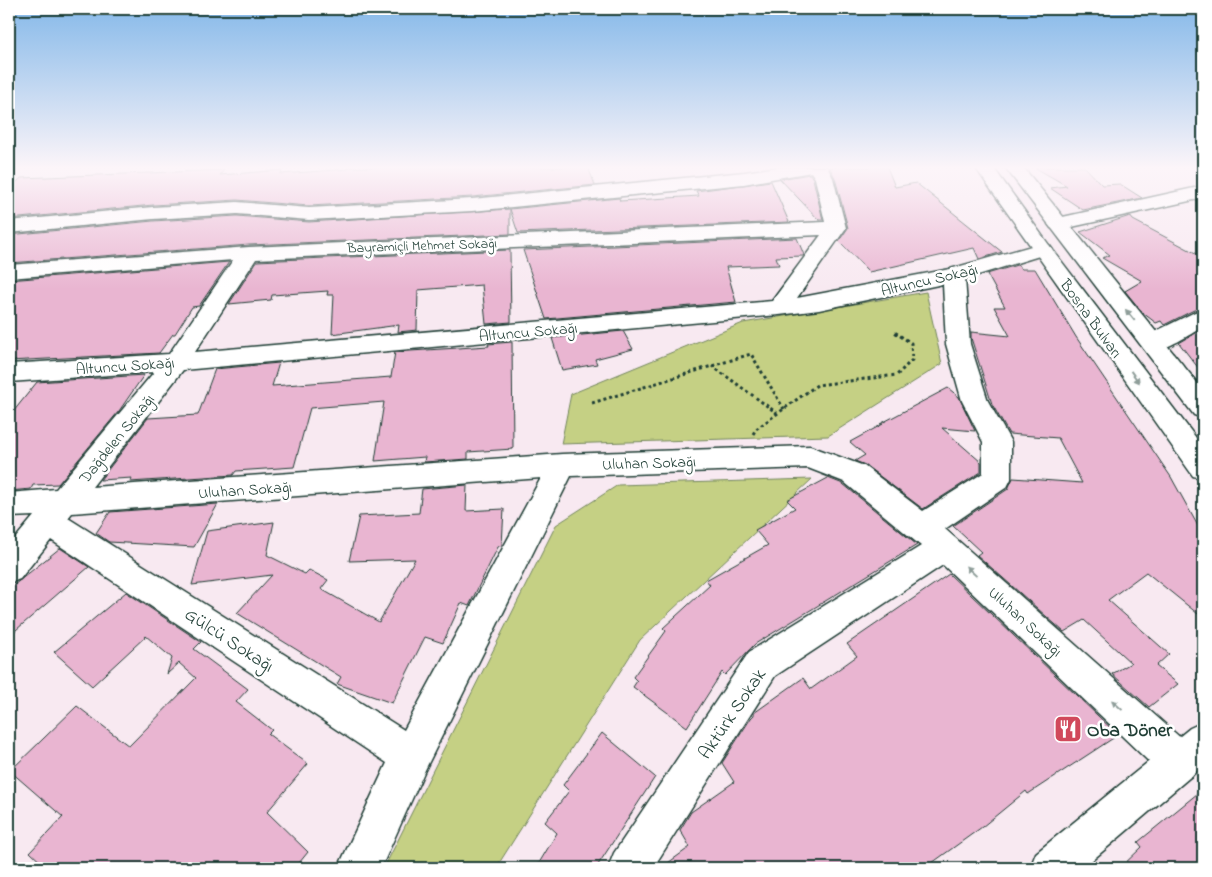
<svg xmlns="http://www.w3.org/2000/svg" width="1212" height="877" font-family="'Indie Flower',sans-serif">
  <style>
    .green { fill: #c5d084; stroke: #72865c }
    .building { fill: #e9b5d1; stroke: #1f3d34 }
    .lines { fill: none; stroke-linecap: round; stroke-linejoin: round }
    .minor-casing { stroke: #1f3d34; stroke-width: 3 }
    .major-casing { stroke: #1f3d34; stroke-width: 3 }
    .path { stroke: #1f3d34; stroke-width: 3; stroke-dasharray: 3 3; stroke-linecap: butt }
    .minor { fill: #fff; fill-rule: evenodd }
    .major { fill: #fff; fill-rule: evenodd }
    .oneway { fill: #8f9e9a }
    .labels { text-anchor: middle; stroke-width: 5; stroke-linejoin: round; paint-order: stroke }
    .far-street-label { font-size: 14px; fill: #1f3d34; stroke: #fff }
    .street-label { font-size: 16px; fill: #1f3d34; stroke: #fff }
    .near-street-label { font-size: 19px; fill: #1f3d34; stroke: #fff }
    .near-poi-label { font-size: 19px; font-weight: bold; fill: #1f3d34; stroke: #fff; text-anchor: start }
  </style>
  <rect width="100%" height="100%" fill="#f8e9f1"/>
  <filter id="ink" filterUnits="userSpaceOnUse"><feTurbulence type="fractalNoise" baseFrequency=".02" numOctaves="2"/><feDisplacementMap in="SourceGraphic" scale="10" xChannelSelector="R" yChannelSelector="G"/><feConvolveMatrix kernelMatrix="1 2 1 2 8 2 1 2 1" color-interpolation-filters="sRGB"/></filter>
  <g filter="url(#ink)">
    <g class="green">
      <polygon points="926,292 942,364 828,436 561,444 571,394 743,323"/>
      <polygon points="812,479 640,640 496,868 384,868 556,525 618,485"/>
    </g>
    <g class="building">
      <polygon points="349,167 588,167 595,185 472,197 309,206 237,200 153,205 9,219 9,190 21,178 224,170 220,175 282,170 281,174 348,169"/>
      <polygon points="836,167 887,167 895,187 916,183 1002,252 979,259 974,248 869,272 839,241 848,228 835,178 830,168"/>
      <polygon points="1034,167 1085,167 1102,185 1120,184 1142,198 1083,210 1050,188 1067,186"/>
      <polygon points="810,174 813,179 823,220 819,220 780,179"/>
      <polygon points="771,181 789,222 518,233 510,209 619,198 620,201 699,196 696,191"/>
      <polygon points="510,209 510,234 249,245 9,263 9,235 153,221 237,216 309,222"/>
      <polygon points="1130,216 1133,220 1203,257 1203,308 1194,310 1164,325 1161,321 1156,323 1143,313 1125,291 1142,281 1102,258 1110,255 1080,232"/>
      <polygon points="797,238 804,255 803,256 776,257 779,265 726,267 736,302 546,319 523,250"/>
      <polygon points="510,250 511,322 486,324 482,285 418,290 417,330 398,332 399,325 332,334 334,295 327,295 328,291 272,295 271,300 229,304 257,261"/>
      <polygon points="229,262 199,306 192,307 175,334 173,334 159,353 9,361 9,280"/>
      <polygon points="1017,265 1022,269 1035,269 1076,337 1171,477 1203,535 1203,618 1146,572 1108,600 1169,654 1156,666 1178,684 1149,707 1112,674 1131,663 1084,620 1064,632 977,555 981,552 953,526 1008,489 1013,478 1082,483 1058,438 1009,434 992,404 971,338 971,332 1010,336 994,307 1005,307 987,274"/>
      <polygon points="1203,329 1203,374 1179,343"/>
      <polygon points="623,331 633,349 595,359 597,364 562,370 552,338"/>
      <polygon points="512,342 513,449 468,452 468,459 424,462 425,457 375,461 384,402 310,408 294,467 236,471 233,475 130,482 132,478 100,480 148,418 198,415 215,369 279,363 272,386 391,377 395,352 489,346 488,344"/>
      <polygon points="144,375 119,411 58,484 33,485 31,489 9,491 9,417 37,382"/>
      <polygon points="948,388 959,397 975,431 942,428 981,462 981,472 923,509 865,465 855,461 865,455 850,442 883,424 880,424"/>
      <polygon points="828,478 843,484 917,545 755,644 725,675 722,672 687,727 633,687 637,681 633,677 666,631 663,628 710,585 706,580 768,545 755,530 795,508 787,500"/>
      <polygon points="467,485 466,511 504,509 502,545 498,547 469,606 461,603 443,643 425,637 392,703 337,684 341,677 237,613 272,575 192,585 207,531 274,522 267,555 305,574 309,570 328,580 321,589 379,622 415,559 349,561 359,516 419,513 422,489"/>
      <polygon points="218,504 194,547 109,542 96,533 110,512"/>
      <polygon points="60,548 89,567 9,636 9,589"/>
      <polygon points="949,574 1118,735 1028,794 1026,791 982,827 925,868 661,868 690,847 680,830 691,812 734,782 722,763 751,718 754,715 754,713 803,678 811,689 857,656 847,644"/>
      <polygon points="126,592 201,642 194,649 248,689 236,702 272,730 268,734 308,764 267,812 308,852 295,868 47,868 30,852 63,817 10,771 77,706 129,746 196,678 179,663 167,674 172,658 146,636 92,686 54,652"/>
      <polygon points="602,733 655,777 596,868 536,868 557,833 545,822 569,791 563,785"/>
      <polygon points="1203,789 1203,868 1120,868 1142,847 1138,842"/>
    </g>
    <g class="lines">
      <defs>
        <g id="minor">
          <path d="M778 167H827L833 178 846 228 797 298 950 269 1042 243 1049 245 1052 249 1049 253 965 279 970 344 988 401 1011 442V479L1007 487 945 529 1192 748 1197 762 1192 776 1178 781 1164 776 943 565 775 676 653 868H608L614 853 749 652 921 546 844 482 808 468 571 476 425 770 381 868H338L387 763 51 540 20 579 9 583V546L34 516 9 517V493L56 489 154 372 9 382V364L169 354 233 260 9 278V265L249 247 825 222 815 178 811 172 744 184 472 211 309 220 237 214 153 219 9 233V221L153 207 237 202 309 208 472 199 744 172ZM821 235 772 301 195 352 256 259ZM943 284 946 344 962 401 983 442V473L923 511 864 466 810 446 562 454 92 487 183 370 779 315 819 310ZM541 478 404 730 68 518 72 513Z"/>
          <polygon points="1203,186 1203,198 1058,230 1051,228 1048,224 1051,220 1058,218"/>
          <path d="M1203 310V327C1186 336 1164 354 1144 349L1141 343 1144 337 1195 312Z"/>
        </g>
        <g id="major">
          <polygon points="975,167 993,167 1049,245 1203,447 1203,479 1193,476"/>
          <polygon points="1005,167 1023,167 1203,390 1203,418 1194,415"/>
          <polygon points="1203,722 1203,766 1083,868 1030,868 1036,853 1190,728"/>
        </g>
      </defs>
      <use href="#minor" class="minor-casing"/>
      <use href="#major" class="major-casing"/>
      <g class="path">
        <polyline points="712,366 777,413"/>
        <polyline points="592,403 751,354 784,409"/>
        <polyline points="753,434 756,429 817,385 897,375 912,360 911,343 893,331"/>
      </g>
      <use href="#minor" class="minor"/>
      <use href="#major" class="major"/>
    </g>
    <defs><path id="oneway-solid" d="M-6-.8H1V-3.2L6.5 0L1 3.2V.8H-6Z" transform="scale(1.25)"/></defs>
    <g class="oneway">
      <use href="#oneway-solid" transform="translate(1130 315) rotate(-129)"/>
      <use href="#oneway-solid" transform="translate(1135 377) rotate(54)"/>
      <use href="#oneway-solid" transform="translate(971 571) rotate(-137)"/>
      <use href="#oneway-solid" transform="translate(1117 705) rotate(-137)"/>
    </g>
  </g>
  <linearGradient id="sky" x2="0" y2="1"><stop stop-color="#84b8e9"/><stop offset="0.58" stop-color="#fcf5f9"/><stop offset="1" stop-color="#fcf5f9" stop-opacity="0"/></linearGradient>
  <rect width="1212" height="289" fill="url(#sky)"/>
  <defs>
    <symbol id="restaurant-square" viewBox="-11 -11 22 22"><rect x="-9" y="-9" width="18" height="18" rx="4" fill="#d1495b" stroke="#fff"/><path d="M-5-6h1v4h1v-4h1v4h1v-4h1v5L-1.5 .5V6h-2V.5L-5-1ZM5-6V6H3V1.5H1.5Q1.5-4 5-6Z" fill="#fff"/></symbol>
  </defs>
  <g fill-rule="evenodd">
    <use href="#restaurant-square" x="1052" y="713" width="32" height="32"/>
  </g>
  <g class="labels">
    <g class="far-street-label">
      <text transform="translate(422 245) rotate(-2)" y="5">Bayramiçli Mehmet Sokağı</text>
    </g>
    <g class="street-label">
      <text transform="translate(929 279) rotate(-13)" y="6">Altuncu Sokağı</text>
      <text transform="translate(1092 318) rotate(54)" y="6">Bosna Bulvarı</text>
      <text transform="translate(528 331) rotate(-5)" y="6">Altuncu Sokağı</text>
      <text transform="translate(125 365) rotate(-4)" y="6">Altuncu Sokağı</text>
      <text transform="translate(116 438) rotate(-51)" y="6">Dağdelen Sokağı</text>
      <text transform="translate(649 462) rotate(-2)" y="6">Uluhan Sokağı</text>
      <text transform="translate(245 489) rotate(-4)" y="6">Uluhan Sokağı</text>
      <text transform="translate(1026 621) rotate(43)" y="6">Uluhan Sokağı</text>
    </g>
    <g class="near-street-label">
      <text transform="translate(230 639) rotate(33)" y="7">Gülcü Sokağı</text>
      <text transform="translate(731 713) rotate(-56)" y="7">Aktürk Sokak</text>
    </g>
    <g class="near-poi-label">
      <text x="1087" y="736">Oba Döner</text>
    </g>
  </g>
  <rect width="1212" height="877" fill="none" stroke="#fff" stroke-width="30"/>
  <rect x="15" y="15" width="1182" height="847" fill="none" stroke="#1f3d34" stroke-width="2" filter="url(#ink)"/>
</svg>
